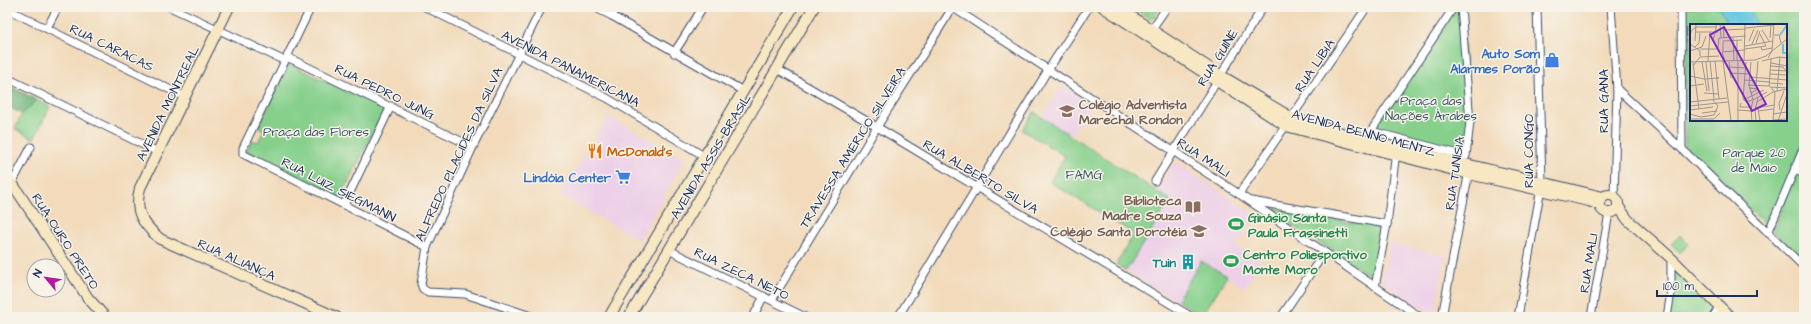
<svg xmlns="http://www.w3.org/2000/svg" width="1811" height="324" font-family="'Architects Daughter',sans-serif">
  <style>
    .built { fill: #edd0e8 }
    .green { fill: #86d08c; stroke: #508075; fill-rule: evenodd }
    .forest { fill: #6cb278; stroke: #44706b }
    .water { fill: #63c6e1; stroke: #3f7aa0 }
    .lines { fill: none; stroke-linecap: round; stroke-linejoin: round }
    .street-casing { stroke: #3b496c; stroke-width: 9 }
    .secondary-casing { stroke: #3b496c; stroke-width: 12 }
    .street { stroke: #fff; stroke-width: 7 }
    .secondary { stroke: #f7e8c3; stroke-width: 10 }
    .labels { text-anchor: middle; stroke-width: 3; stroke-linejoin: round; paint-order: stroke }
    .street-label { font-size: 13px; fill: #1b2f5e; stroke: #f7f3e8 }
    .shop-label { font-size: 13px; font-weight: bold; fill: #366cbe; stroke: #f7f3e8; text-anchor: end }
    .park-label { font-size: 13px; fill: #36576a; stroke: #f7f3e8 }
    .education-label { font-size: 13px; font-weight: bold; fill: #785e54; stroke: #f7f3e8; text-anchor: end }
    .food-label { font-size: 13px; font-weight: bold; fill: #c56008; stroke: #f7f3e8; text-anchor: start }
    .leisure-label { font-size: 13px; font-weight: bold; fill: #27864d; stroke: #f7f3e8; text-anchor: start }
    .culture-label { font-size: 13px; font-weight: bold; fill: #0d838f; stroke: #f7f3e8; text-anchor: end }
    .inset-river { fill: none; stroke: #63c6e1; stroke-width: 2 }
    .inset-road { fill: none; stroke: #9c9695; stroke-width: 1 }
    .view { fill: #7b2cbf; fill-opacity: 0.15; stroke: #7b2cbf; stroke-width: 2 }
    .inset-edge { fill: none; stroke: #1b2f5e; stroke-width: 2 }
  </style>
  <rect width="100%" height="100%" fill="#f7f3e8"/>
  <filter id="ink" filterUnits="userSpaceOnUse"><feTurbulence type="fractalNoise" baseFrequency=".025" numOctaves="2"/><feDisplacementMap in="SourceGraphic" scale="8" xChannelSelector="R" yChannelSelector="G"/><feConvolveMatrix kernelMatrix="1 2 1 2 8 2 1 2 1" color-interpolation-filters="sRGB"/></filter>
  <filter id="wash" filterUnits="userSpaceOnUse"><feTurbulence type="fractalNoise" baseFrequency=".012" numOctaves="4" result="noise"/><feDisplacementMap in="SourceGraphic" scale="16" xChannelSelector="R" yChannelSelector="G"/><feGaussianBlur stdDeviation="0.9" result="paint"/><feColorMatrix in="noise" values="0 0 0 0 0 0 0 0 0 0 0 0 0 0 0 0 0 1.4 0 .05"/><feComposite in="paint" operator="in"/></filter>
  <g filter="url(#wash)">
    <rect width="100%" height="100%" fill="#f2daba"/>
    <g class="built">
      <polygon points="1063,86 1092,104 1071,136 1042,117"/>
      <polygon points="608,116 685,159 639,240 560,195"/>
      <polygon points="1175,162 1257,216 1236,246 1261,261 1245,288 1226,276 1202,316 1126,271 1169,200 1156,192"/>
      <polygon points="1390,243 1445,256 1435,316 1382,282"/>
    </g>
    <g class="green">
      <polygon points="1132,7 1161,7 1152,20"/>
      <polygon points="1454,7 1461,7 1470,122 1466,156 1371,131"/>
      <path d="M1685 7H1804V141L1769 228 1685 148ZM1691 25H1786V120H1691Z"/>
      <polygon points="289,64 385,109 340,198 246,152 252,140 258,142 264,130 258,127"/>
      <polygon points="11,87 50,107 34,139 15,129 22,114 7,106 7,94"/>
      <polygon points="1034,112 1170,200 1126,271 1116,264 1134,234 1050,182 1065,156 1022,130"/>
      <polygon points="1796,173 1804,179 1804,261 1787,248 1773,230"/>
      <polygon points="1262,206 1382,228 1374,279 1374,278"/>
      <polygon points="1680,235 1689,244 1680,253 1671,244"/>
      <polygon points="1201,261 1227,276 1202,316 1177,300"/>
      <polygon points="1674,267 1716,309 1711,317 1669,317"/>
    </g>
    <polygon class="forest" points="11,87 37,100 22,114 7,106 7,94"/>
    <polygon class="water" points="1718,7 1748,7 1756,22 1755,25 1727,25 1726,19"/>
  </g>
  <g filter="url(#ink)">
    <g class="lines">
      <defs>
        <g id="street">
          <polyline points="170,7 285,61"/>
          <polyline points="311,7 243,148 243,154 427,247"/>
          <polyline points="425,7 607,98 704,156"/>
          <polyline points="594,7 612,16 743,91"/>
          <polyline points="952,7 1239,194 1420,317"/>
          <polyline points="1454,7 1371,131 1466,156 1470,122 1461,7"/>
          <polyline points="1611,7 1617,89 1614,196"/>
          <polyline points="1681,7 1682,149"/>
          <polyline points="7,9 185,97"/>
          <polyline points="612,16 617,7"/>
          <polyline points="47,28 58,7"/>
          <polyline points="1149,33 1167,7"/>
          <polyline points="674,53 703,7"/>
          <polyline points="287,57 473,147"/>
          <polyline points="777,69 877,127 1192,317"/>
          <polyline points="7,78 158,152"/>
          <polyline points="1617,89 1682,149 1804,267"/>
          <polyline points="1795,168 1804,175"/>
          <polyline points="1155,181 1263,7"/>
          <polyline points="7,193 31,147"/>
          <polyline points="1239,194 1367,7"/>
          <polyline points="1251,201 1387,224"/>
          <polyline points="344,205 391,106"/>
          <polyline points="1768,233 1804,147"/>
          <polyline points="669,250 805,317"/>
          <polyline points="1375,287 1387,224 1396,152"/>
          <polyline points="772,300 877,127 953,7"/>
          <polyline points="534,317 465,294 428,292 423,289 421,284 427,247 473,147 542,7"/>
          <polyline points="753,317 764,296"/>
          <polyline points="898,317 1048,70 1089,7"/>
          <polyline points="1281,317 1324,253"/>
          <polyline points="1442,317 1469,171"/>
          <polyline points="1518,317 1542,182 1537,7"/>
          <polyline points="1591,317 1609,213"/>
          <polyline points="1667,317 1671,292 1671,258"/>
          <polyline points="1713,317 1719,307"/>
        </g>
        <g id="secondary">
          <path d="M229 7 140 188C134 212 142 223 160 239L336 317"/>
          <polyline points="1103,7 1286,126 1469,174 1589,201 1600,205"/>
          <polyline points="1117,7 1220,75 1292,118 1365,140 1603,197"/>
          <polyline points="7,179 12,183 88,298 105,317"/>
          <circle cx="1609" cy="204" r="9"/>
          <polyline points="1618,206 1628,220 1671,258 1730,317"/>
          <polyline points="609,317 793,7"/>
          <polyline points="629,317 814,7"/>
        </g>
      </defs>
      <use href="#street" class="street-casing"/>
      <use href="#secondary" class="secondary-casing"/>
      <use href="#street" class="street"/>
      <use href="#secondary" class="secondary"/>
    </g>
  </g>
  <defs>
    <symbol id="shop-bare" viewBox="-9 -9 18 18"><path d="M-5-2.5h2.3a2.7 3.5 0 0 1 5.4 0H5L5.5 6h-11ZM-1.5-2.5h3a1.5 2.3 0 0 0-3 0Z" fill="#3f7fe0" stroke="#f7f3e8" stroke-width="2.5" paint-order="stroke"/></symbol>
    <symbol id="school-bare" viewBox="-9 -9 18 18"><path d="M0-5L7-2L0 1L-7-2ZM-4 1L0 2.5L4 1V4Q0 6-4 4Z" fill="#8d6e63" stroke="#f7f3e8" stroke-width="2.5" paint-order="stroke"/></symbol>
    <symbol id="restaurant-bare" viewBox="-9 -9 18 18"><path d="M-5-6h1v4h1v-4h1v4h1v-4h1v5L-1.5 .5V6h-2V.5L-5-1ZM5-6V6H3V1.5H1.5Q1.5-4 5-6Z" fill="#e8710a" stroke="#f7f3e8" stroke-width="2.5" paint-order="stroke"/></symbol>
    <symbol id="supermarket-bare" viewBox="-9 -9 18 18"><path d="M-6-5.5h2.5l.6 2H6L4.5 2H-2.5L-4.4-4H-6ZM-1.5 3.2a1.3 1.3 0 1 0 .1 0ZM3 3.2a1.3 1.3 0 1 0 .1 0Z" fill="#3f7fe0" stroke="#f7f3e8" stroke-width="2.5" paint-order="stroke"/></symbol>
    <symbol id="library-bare" viewBox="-9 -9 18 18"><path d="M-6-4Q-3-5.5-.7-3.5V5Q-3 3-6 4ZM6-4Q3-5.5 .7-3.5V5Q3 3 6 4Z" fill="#8d6e63" stroke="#f7f3e8" stroke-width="2.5" paint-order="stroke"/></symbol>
    <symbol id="stadium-bare" viewBox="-9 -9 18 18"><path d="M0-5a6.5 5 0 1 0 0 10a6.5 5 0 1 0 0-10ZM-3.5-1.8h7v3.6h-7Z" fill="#2e9e5b" stroke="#f7f3e8" stroke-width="2.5" paint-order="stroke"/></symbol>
    <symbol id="building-bare" viewBox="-9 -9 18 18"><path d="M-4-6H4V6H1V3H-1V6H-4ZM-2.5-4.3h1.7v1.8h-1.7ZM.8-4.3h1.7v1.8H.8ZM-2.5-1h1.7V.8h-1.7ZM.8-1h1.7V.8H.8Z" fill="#0f9aa8" stroke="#f7f3e8" stroke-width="2.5" paint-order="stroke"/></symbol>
  </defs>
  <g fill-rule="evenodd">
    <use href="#shop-bare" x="1541" y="49" width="22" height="22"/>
    <use href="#school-bare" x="1056" y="100" width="22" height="22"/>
    <use href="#restaurant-bare" x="584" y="140" width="22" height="22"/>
    <use href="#supermarket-bare" x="612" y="166" width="22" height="22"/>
    <use href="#library-bare" x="1182" y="196" width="22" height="22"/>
    <use href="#stadium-bare" x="1225" y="213" width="22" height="22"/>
    <use href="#school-bare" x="1188" y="220" width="22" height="22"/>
    <use href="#stadium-bare" x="1220" y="250" width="22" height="22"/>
    <use href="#building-bare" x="1177" y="251" width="22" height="22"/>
  </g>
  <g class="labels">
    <g class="street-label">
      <text transform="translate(112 47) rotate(26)" y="5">RUA CARACAS</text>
      <text transform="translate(1217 57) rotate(-58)" y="5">RUA GUINÉ</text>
      <text transform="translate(1314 65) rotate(-56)" y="5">RUA LÍBIA</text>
      <text transform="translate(571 68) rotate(27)" y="5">AVENIDA PANAMERICANA</text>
      <text transform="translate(385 91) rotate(26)" y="5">RUA PEDRO JUNG</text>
      <text transform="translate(1603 101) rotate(-90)" y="5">RUA GANA</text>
      <text transform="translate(167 103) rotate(-64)" y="5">AVENIDA MONTREAL</text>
      <text transform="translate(1364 132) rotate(15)" y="5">AVENIDA BENNO MENTZ</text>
      <text transform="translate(852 147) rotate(-58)" y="5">TRAVESSA AMÉRICO SILVEIRA</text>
      <text transform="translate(1528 151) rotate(-90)" y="5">RUA CONGO</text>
      <text transform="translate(458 154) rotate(-65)" y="5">ALFREDO PLACIDES DA SILVA</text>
      <text transform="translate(710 156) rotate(-59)" y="5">AVENIDA ASSIS BRASIL</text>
      <text transform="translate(1204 157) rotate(33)" y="5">RUA MALI</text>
      <text transform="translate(1454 173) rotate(-82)" y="5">RUA TUNÍSIA</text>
      <text transform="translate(981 176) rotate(31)" y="5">RUA ALBERTO SILVA</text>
      <text transform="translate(339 189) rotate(27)" y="5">RUA LUIZ SIEGMANN</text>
      <text transform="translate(66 241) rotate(57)" y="5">RUA OURO PRETO</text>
      <text transform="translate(237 259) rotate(24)" y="5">RUA ALIANÇA</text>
      <text transform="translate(1588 263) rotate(-81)" y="5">RUA MALI</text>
      <text transform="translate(742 273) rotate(26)" y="5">RUA ZECA NETO</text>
    </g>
    <g class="shop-label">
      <text x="1540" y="58">Auto Som<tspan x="1540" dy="15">Alarmes Porão</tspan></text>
      <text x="611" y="182">Lindóia Center</text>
    </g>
    <g class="park-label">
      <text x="1431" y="105">Praça das<tspan x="1431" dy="15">Nações Árabes</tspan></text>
      <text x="316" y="136">Praça das Flores</text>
      <text x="1754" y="157">Parque 20<tspan x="1754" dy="15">de Maio</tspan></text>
      <text x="1084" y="179">FAMG</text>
    </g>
    <g class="education-label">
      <text x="1079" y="109" text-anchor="start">Colégio Adventista<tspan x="1079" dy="15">Marechal Rondon</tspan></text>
      <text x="1181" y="205">Biblioteca<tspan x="1181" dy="15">Madre Souza</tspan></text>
      <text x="1187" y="236">Colégio Santa Dorotéia</text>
    </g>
    <g class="food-label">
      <text x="607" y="156">McDonald's</text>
    </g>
    <g class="leisure-label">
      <text x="1248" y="222">Ginásio Santa<tspan x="1248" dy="15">Paula Frassinetti</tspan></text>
      <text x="1243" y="259">Centro Poliesportivo<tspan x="1243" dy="15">Monte Moro</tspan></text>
    </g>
    <g class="culture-label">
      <text x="1176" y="267">Tuin</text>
    </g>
  </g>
  <g transform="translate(1690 24)">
    <rect width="97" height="97" fill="#f2daba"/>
    <path class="inset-river" d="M90 11 97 1M93 20V29H97"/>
    <path class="inset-road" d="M27 0 23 16 28 25M30 0 31 14M33 0 34 14M56 4 84 1M34 6 56 5M72 6 79 17M6 8H28M84 11H89L91 19M43 13 44 36M0 14 1 7 6 3H26M80 14 81 1M47 16V36M5 17 6 0M59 17 64 5M66 19 70 7M0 20 10 27V32M62 20 68 6M55 22 83 17M5 23 9 19 10 9M71 23 72 26 82 24M28 24 29 14 56 12M10 25H27M55 25 76 22 70 10M0 27 12 23 16 12M33 27V17L52 16M78 34 82 27 84 0M18 37 20 8M20 37 24 75M25 37 29 75M33 37 41 97M35 37 32 28 55 26M54 37 55 0M72 37 89 33 97 34M0 38 65 36 76 32 97 15M12 38 17 67M16 38 19 67M39 38 41 54M56 38 53 75 56 78 62 76M61 38 59 61 63 76 61 85 62 97M3 39 9 85M81 39 97 42M3 42 10 33 29 32M81 42 93 43 96 47M39 43 57 44M81 46 97 47M39 49 60 50M80 50 97 51M0 52 14 55 29 54H27M60 53 97 56M54 56 80 58M80 59 93 60M58 61 79 62M66 61 68 37M0 62 14 60M79 63 81 35M80 63 97 64M81 63 85 69 83 97M60 64 68 65 61 69ZM87 67 90 33M14 69 29 70M53 76 74 66M63 76 77 68M0 78 37 74M67 78 83 68 97 65M51 79 50 83H61M0 82 38 78M65 84 85 81M68 85 70 97M0 86 23 83M47 86 61 87M90 86 89 79 94 67M68 87 83 85M12 89 27 87M0 90 11 93 24 91 28 82 22 75M83 90 97 88M0 95H24L30 89M83 96 97 95M48 97V37M66 97 65 86 68 74M88 97 97 70"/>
    <path class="view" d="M34 3 76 80 62 87 20 11Z"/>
    <rect width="97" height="97" class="inset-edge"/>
  </g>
  <rect width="1811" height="324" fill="none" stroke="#f7f3e8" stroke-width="24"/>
  <g transform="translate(46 278) rotate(299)"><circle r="19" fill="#f7f3e8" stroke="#9fa5b1"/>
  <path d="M0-3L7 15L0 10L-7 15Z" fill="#b5179e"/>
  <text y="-6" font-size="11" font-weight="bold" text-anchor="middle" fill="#1b2f5e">N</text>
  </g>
  <path d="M1657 290v6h100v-6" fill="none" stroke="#1b2f5e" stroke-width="2"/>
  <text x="1663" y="290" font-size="12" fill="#1b2f5e" stroke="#f7f3e8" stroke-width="3" paint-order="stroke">100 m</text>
</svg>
